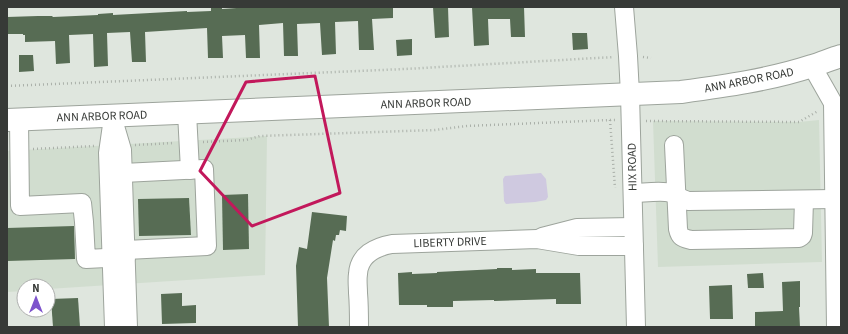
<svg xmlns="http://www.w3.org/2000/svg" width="848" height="334" font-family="'Source Sans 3',sans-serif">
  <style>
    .built { fill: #d1ddcf }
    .green { fill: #cfc9e0 }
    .building { fill: #576c54 }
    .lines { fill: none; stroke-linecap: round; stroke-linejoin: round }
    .minor-casing { stroke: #9da49c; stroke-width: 20 }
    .major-casing { stroke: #9da49c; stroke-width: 24 }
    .path { stroke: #aab0a9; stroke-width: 2.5; stroke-dasharray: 1 3; stroke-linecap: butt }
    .minor { stroke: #fff; stroke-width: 18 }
    .major { stroke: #fff; stroke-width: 22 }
    .marked { fill: none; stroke: #c2185b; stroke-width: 3; stroke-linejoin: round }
    .labels { text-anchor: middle; stroke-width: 4; stroke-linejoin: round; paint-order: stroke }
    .street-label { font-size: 12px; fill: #373a37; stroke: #fff }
  </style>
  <rect width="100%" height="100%" fill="#dfe6de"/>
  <g class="built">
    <polygon points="819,120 822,262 658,267 653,121 799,122"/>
    <polygon points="267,136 265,275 48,289 48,286 24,286 24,291 7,292 7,151"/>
  </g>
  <polygon class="green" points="541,173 546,179 548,197 546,200 535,202 506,204 504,201 503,179 505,176"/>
  <g class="building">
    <polygon points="211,7 222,7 222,9 251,7 393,7 393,18 372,19 374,50 359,50 358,21 335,22 336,54 322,55 320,23 297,24 298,56 284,56 283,23 259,25 260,58 246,58 245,35 222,36 223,58 208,58 207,28 145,32 146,62 132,62 130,32 107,33 108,66 94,67 93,34 69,35 70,63 56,64 55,41 25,42 25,35 23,35 23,34 7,34 7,17 38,16 52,16 53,17 98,15 98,14 113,13 113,15 187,11 187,12 211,11"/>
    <polygon points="433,7 448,7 449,37 435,38"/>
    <polygon points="472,7 524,7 525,37 511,37 510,19 488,19 489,45 474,46"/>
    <polygon points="572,33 587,33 588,49 573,50"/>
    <polygon points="412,39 412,55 397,56 396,40"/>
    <polygon points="19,55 33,55 34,71 19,72"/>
    <polygon points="248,194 249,249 223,250 222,195"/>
    <polygon points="189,198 191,235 139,236 138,199"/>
    <polygon points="312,212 347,216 346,231 340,230 339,235 336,235 335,241 333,240 327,278 329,327 298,327 296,266 299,247 307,249"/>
    <polygon points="74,226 75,259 7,261 7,228"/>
    <polygon points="497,268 512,268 512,270 536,269 536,273 580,273 581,304 556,304 556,299 494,301 494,300 453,301 453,307 427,307 427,305 399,305 398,273 412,272 412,274 437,273 437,272 497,269"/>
    <polygon points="763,273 764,288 748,288 747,274"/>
    <polygon points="800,281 800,307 799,307 800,327 778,327 778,326 755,327 755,312 783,311 782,282"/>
    <polygon points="732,285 733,319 710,319 709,286"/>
    <polygon points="182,293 182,306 196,305 196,323 162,324 161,294"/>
    <polygon points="78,298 80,327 53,327 51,299"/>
  </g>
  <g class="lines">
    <defs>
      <g id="minor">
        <polyline points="624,7 628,56 630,94 636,327"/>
        <polyline points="812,66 833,103 836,327"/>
        <polyline points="187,113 190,170"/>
        <polyline points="112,116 122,150 128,327"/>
        <polyline points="19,120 20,206 82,203 84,222 86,259 126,257"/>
        <polyline points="112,125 108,153 114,327"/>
        <path d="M674 145 678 229C680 238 683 238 691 240L799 238 802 236 803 233 804 200"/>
        <polyline points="123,173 204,169 207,246 126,250"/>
        <path d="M633 193C642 193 663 190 671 193 677 196 682 199 688 201L834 199"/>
        <polyline points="542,237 577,228 633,227"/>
        <path d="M359 327C359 316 359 304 358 293 358 287 357 280 358 274 359 255 375 247 392 244L537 239 579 246H634"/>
      </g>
      <path id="major" d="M7 120 681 92C725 86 769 80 812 66 822 63 831 59 841 56"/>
    </defs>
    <use href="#minor" class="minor-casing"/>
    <use href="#major" class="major-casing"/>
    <g class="path">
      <polyline points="643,57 651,58"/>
      <polyline points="7,86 405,69 614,57"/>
      <polyline points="610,120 615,188"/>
      <polyline points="646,121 799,122 818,111"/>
      <polyline points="203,142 246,140 260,136 435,130 467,126 610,120 617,120"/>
      <polyline points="135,145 174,143"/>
      <polyline points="33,149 94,146"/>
    </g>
    <use href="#minor" class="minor"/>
    <use href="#major" class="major"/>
  </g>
  <path class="marked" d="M315 76 340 193 252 226 200 171 246 82Z"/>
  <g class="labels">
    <g class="street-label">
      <text transform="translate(749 80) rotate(-11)" y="4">ANN ARBOR ROAD</text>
      <text transform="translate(426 103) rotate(-2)" y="4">ANN ARBOR ROAD</text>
      <text transform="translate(102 116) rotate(-2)" y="4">ANN ARBOR ROAD</text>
      <text transform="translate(632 167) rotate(-91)" y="4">HIX ROAD</text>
      <text transform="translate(450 242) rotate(-2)" y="4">LIBERTY DRIVE</text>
    </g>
  </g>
  <rect width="848" height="334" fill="none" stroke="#373a37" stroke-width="16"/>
  <g transform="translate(36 298)"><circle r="19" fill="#ffffff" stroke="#afb0af"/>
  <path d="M0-3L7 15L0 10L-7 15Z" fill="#7d53cc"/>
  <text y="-6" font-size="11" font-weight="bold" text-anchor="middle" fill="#373a37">N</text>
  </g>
</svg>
